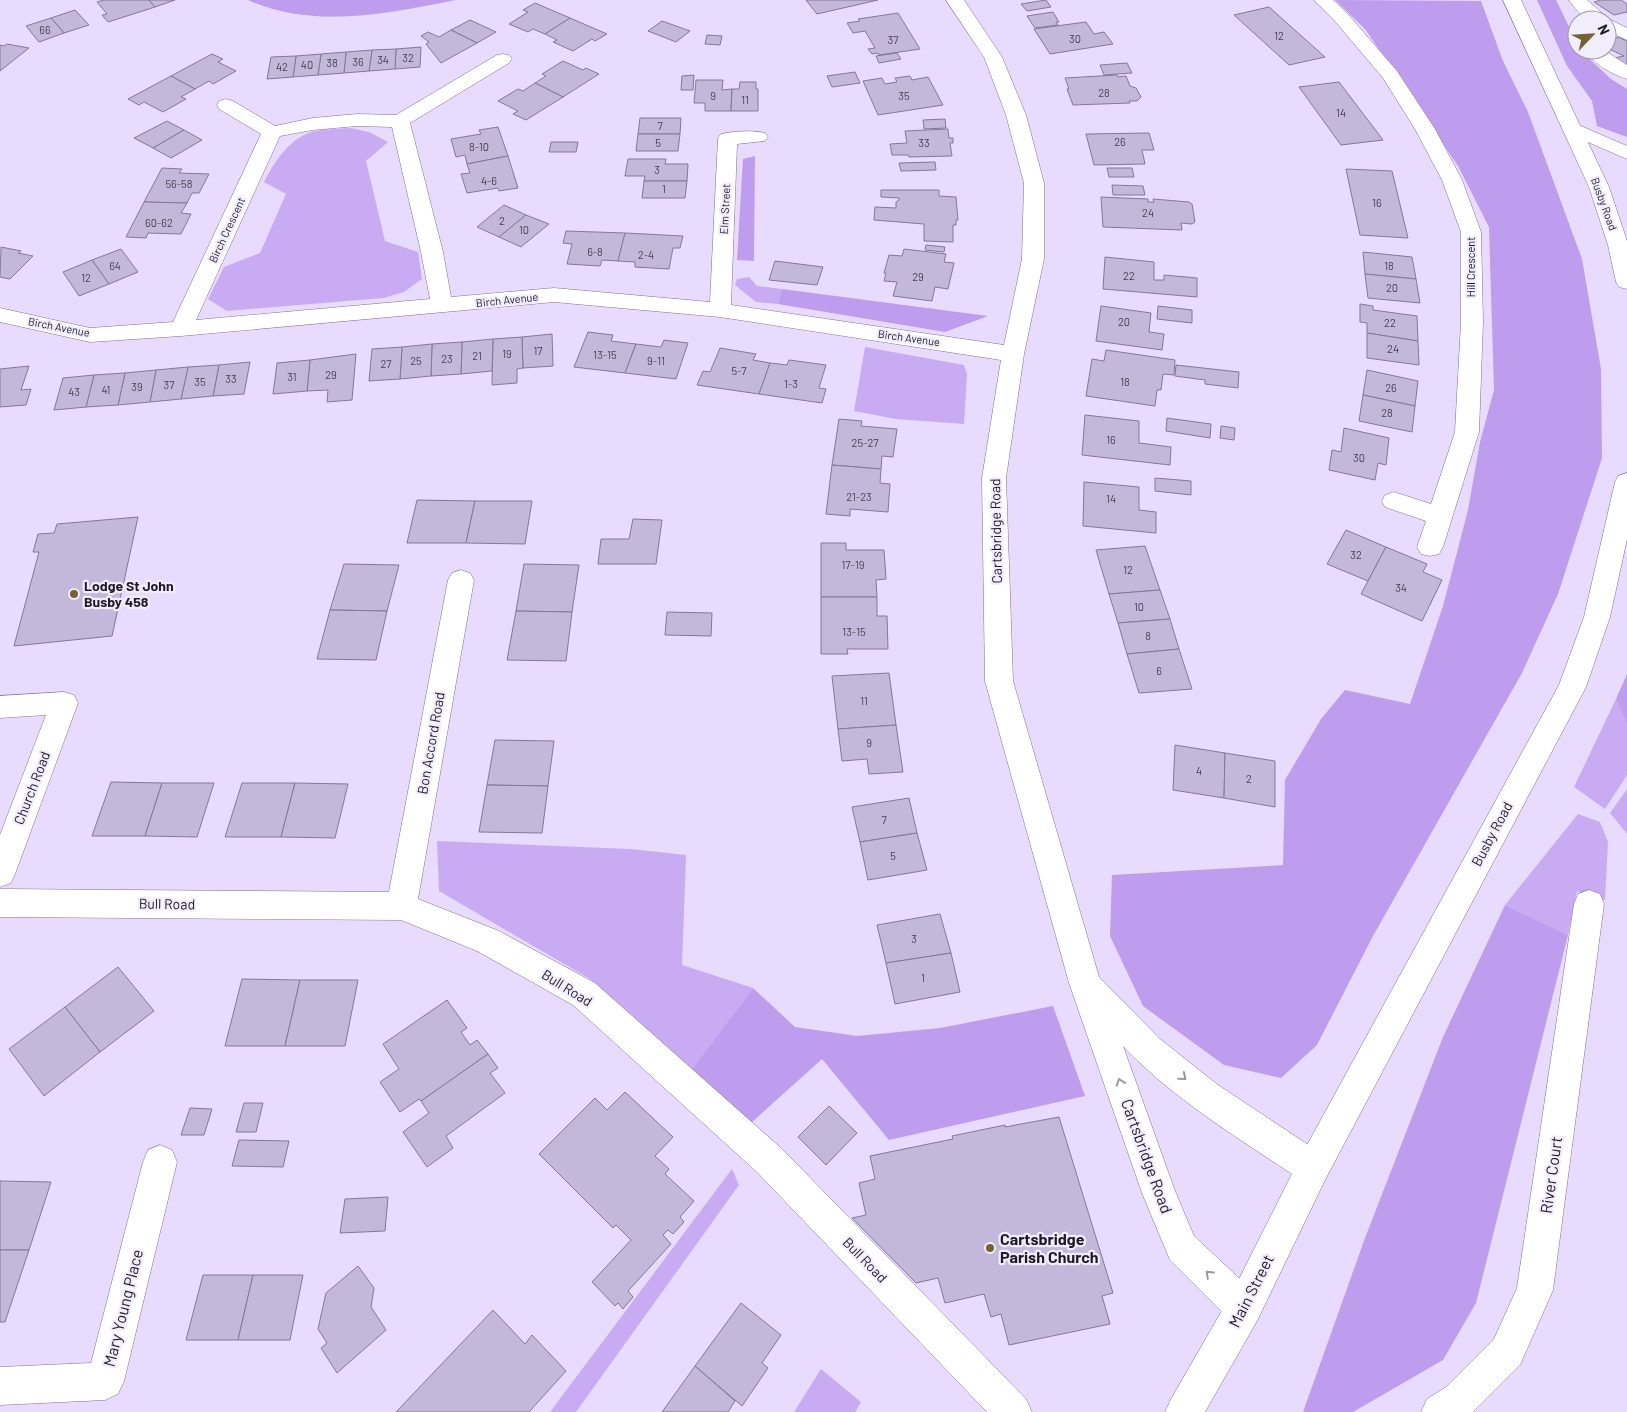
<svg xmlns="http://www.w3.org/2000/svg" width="1627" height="1412" font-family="Barlow,sans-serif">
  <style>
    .green { fill: #c8abf3 }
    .forest { fill: #be9dee }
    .building { fill: #c4b8da; stroke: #847898 }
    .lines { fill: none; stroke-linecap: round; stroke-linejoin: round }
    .minor-casing { stroke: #7d7190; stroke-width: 1 }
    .major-casing { stroke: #7d7190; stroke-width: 1 }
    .minor { fill: #fff; fill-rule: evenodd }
    .major { fill: #fff; fill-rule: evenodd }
    .oneway { stroke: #9a989d }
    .poi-dot { fill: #736330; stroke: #f2edfb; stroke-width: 2 }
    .labels { text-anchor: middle; stroke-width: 4.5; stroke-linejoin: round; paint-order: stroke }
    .number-label { font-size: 11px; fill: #484153 }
    .far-street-label { font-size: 11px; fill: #1e1926; stroke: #f2edfb }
    .street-label { font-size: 14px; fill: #1e1926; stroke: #f2edfb }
    .poi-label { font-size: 14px; font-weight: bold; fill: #1e1926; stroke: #f2edfb; text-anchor: start }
    .near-street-label { font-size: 16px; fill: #1e1926; stroke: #f2edfb }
    .near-poi-label { font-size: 16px; font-weight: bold; fill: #1e1926; stroke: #f2edfb; text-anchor: start }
  </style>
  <rect width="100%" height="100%" fill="#e8dbfe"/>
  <g class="green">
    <path d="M350 128 369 132 388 142 366 161 385 241 418 252 422 279 404 292 383 298 227 311 208 299 224 267 260 253 286 194 264 182C275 161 290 137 315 131 326 129 339 129 350 128Z"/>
    <polygon points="749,277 757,286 782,289 778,304 756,302 735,285 737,279"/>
    <polygon points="865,347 964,365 967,374 964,424 896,419 854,411"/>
    <polygon points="1616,699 1627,725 1627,775 1605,809 1574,787"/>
    <polygon points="1627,789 1627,834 1610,813"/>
    <polygon points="1578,814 1600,822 1608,842 1605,900 1577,891 1568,935 1505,905"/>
    <polygon points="437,841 630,849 686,855 682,965 753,988 692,1069 590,979 439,891"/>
    <polygon points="732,1169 739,1185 576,1412 550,1412"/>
    <polygon points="821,1369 861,1402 855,1412 794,1412"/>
  </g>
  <g class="forest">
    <path d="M248 0H456C389 13 313 30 248 0Z"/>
    <polygon points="1335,0 1481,1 1503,61 1528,112 1582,259 1601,369 1602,458 1558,594 1522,673 1373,936 1317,1045 1281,1078 1224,1065 1143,1006 1110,936 1112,875 1283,865 1285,780 1321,719 1345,690 1410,704 1443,606 1468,510 1480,442 1494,390 1489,227 1458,166 1365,29"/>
    <polygon points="1537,0 1556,0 1577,43 1577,50 1580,50 1611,79 1627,89 1627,137 1597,126 1592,101 1567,66"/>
    <polygon points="755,156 754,257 754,261 737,260 743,159"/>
    <polygon points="782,289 988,316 945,332 778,304"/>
    <polygon points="1627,674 1627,725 1616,699"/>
    <polygon points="1505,905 1568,935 1476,1303 1443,1360 1353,1412 1303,1412 1365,1238 1443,1037"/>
    <polygon points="753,988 795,1027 857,1036 940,1028 1053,1006 1085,1096 889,1140 822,1059 751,1123 692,1069"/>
  </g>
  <g class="building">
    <polygon points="104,0 149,0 155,7 108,22 102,15 107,14 97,2"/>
    <polygon points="149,0 175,0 155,7"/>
    <polygon points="806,0 878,0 817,14"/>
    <polygon points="1046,0 1051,7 1027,11 1021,4"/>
    <polygon points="1601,0 1621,0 1627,4 1627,12 1614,15 1594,2"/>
    <polygon points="535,3 570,18 545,34 533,29 528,32 509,24 528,12 523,10"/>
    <polygon points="1269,7 1325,57 1289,65 1234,15"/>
    <polygon points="75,10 89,25 64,33 51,18"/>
    <polygon points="1053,12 1059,22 1056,22 1058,25 1035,28 1027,16"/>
    <polygon points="898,13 920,49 879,55 878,53 872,54 868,49 875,48 865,31 853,33 847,23 860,21 858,19"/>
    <polygon points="51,18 64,33 39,42 26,26"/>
    <polygon points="570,18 607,34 595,41 592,39 573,51 553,42 557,40 545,34"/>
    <polygon points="470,20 496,32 477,43 451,30"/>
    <polygon points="662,21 690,31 676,42 648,31"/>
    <polygon points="1086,22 1094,34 1104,32 1113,44 1050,54 1034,29"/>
    <polygon points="451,30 477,43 441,63 426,44 429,42 421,36 428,32 439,37"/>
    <polygon points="707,35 722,36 720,45 705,44"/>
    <polygon points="1618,37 1627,41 1627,79 1604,60 1624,56 1607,48 1607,44"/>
    <polygon points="7,44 29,48 0,71 0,45 4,46"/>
    <polygon points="421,47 420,67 395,69 396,49"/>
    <polygon points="396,49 395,69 369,71 372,50"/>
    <polygon points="372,50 369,71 344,73 346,52"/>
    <polygon points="346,52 344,73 318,75 321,54"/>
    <polygon points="897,53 901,59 879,63 876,56"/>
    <polygon points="212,54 223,59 218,62 236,71 213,84 209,81 195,89 171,76"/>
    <polygon points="321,54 318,75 293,77 296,56"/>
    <polygon points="296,56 293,77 267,79 271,57"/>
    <polygon points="563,61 583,70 586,68 599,74 563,97 535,83 546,76 542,74"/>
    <polygon points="1127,63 1132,73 1104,75 1100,65"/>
    <polygon points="855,72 860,83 832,87 827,76"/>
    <polygon points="694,75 693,90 681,90 682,76"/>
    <polygon points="1117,75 1118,77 1126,76 1130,86 1136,88 1141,97 1137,101 1129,101 1130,103 1073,105 1067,89 1069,89 1065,78"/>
    <polygon points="171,76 195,89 181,97 186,99 163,112 144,102 139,105 128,99"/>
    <polygon points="910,76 912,80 928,77 943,105 878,115 863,81 882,78 885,84 897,82 895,78"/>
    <polygon points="696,80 723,80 722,90 732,89 731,111 705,111 705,103 694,103"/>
    <polygon points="740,82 756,82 756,89 758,89 758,111 731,111 732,89 739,89"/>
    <polygon points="1339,82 1383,140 1341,145 1299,87"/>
    <polygon points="535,83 563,97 526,120 513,114 518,111 498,101 518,89 523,91"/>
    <polygon points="640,118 681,118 680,134 638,134"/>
    <polygon points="945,119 946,128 924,129 923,120"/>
    <polygon points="167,121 184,130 153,148 134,138"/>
    <polygon points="498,127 508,156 467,164 465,155 456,157 451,139 481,134 479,130"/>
    <polygon points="948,129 949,138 953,138 953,143 950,143 952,156 909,157 908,155 892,155 890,144 907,143 905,131"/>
    <polygon points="184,130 202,140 171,158 153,148"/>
    <polygon points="1149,133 1154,150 1142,150 1145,164 1094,165 1086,134"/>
    <polygon points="638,134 680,134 678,151 636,151"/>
    <polygon points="551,142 578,142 576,152 549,152"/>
    <polygon points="508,156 518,188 499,191 498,188 467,193 461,174 470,173 467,164"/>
    <polygon points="628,159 666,159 665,164 688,164 687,181 644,181 645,176 625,176"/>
    <polygon points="935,162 936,170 901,171 899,163"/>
    <polygon points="162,168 182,169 179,173 209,174 199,193 192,193 187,203 144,202"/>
    <polygon points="1107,168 1132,168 1134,177 1109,177"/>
    <polygon points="1346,169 1392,171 1408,238 1360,235"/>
    <polygon points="644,181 687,181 685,198 642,198"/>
    <polygon points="1112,185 1143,186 1145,195 1113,195"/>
    <polygon points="881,190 939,190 939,196 956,197 958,220 956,220 956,225 953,225 953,242 924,241 924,224 874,220 875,207 896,208 896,202 899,200 899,198 881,197"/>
    <polygon points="1101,197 1148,199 1148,202 1154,202 1153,199 1189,202 1192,204 1195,222 1192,224 1181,223 1182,230 1103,227"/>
    <polygon points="144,202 187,203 181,213 191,214 181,234 148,233 146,238 126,237"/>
    <polygon points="504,205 526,215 499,237 477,227"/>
    <polygon points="526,215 549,224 521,247 499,237"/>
    <polygon points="566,231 625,233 618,261 602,260 600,266 567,264 572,244 563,243"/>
    <polygon points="625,233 683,236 680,248 673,248 669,269 635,267 635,262 618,261"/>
    <polygon points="926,245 945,247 944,252 925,250"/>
    <polygon points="1,247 21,251 18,253 33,256 10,279 0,277"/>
    <polygon points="121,249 138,272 109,284 92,260"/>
    <polygon points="904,249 946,254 944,262 954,263 948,289 935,287 932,301 893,296 897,282 884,281 886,273 884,273 889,255 902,256"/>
    <polygon points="1363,252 1412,257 1416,279 1365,274"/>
    <polygon points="1105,257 1154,262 1154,280 1164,280 1164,275 1197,278 1197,297 1103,289"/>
    <polygon points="92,260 109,284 79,296 63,272"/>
    <polygon points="775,261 823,267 817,285 769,280"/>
    <polygon points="1365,274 1416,279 1420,303 1368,298"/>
    <polygon points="1360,304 1373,306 1373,310 1417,316 1418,341 1367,333 1367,323 1360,322"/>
    <polygon points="1101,306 1151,313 1149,332 1164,334 1162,350 1096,341"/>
    <polygon points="1158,306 1192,310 1192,323 1157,319"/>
    <polygon points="588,332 613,335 611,341 636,344 625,373 574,367"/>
    <polygon points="1367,333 1418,341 1419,365 1367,358"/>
    <polygon points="552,334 553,366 523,368 522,337"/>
    <polygon points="522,337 523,368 517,369 517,383 492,385 493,339"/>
    <polygon points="493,339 492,371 461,374 462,342"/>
    <polygon points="664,340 688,343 676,379 625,373 636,344 661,347"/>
    <polygon points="462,342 461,374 431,376 432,344"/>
    <polygon points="432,344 431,376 400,379 402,347"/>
    <polygon points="402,347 400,379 369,381 372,349"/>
    <polygon points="720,348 756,354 753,360 770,363 759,394 697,385 703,371 710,372"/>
    <polygon points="1106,350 1175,360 1174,375 1163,374 1161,390 1157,390 1155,406 1086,396 1092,359 1104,361"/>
    <polygon points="356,354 352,400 327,402 328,390 307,391 310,360"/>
    <polygon points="310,360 307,391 273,394 277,363"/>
    <polygon points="789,360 826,365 819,388 826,389 822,403 759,394 770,363 787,365"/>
    <polygon points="250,362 244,394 213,396 219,365"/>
    <polygon points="219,365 213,396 181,399 188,367"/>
    <polygon points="1176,365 1239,372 1238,388 1205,384 1205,380 1175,376"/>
    <polygon points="29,366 21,390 31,389 26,405 0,407 0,369"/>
    <polygon points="188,367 181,399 150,402 156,370"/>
    <polygon points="156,370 150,402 118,405 125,373"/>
    <polygon points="1367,370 1418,381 1415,406 1363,395"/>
    <polygon points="125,373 118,405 86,407 94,375"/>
    <polygon points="94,375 86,407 54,410 63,378"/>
    <polygon points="1363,395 1415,406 1412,432 1359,421"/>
    <polygon points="1085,415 1139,421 1139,443 1171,447 1170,465 1082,455"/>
    <polygon points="1167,418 1211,424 1210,438 1166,431"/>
    <polygon points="839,419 862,421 861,426 897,429 893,457 882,456 881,469 832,465"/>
    <polygon points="1221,426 1235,428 1234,440 1220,438"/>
    <polygon points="1344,428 1389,438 1386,465 1378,463 1375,480 1329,470 1332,450 1341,452"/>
    <polygon points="832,465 881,469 880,483 890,484 888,512 850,509 850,516 826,514"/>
    <polygon points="1155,478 1191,481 1191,495 1155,491"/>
    <polygon points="1084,482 1139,487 1139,510 1156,512 1156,533 1083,526"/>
    <polygon points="417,500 475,501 466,543 407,543"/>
    <polygon points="475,501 532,501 525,544 466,543"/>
    <polygon points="138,517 112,636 14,646 39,552 33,552 38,534 54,533 57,524"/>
    <polygon points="633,519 662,520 656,564 598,564 601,539 629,539"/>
    <polygon points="1346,530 1386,547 1368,581 1327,564"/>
    <polygon points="821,543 846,543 846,550 884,550 886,579 876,580 877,597 821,597"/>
    <polygon points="1145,546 1160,590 1109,594 1096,550"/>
    <polygon points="1386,547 1427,564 1423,572 1442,580 1422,621 1361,594"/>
    <polygon points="344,564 399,565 387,611 330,610"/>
    <polygon points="524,564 579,565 572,612 516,611"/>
    <polygon points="1160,590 1170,619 1118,623 1109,594"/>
    <polygon points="821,597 877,597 877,616 887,616 888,649 847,649 848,654 821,654"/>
    <polygon points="330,610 387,611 376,660 317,659"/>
    <polygon points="516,611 572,612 566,661 507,660"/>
    <polygon points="667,612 712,613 711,636 665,635"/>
    <polygon points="1170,619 1179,649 1127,654 1118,623"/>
    <polygon points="1179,649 1192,689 1139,693 1127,654"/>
    <polygon points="889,673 896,725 838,729 832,676"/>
    <polygon points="896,725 903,772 869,774 867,759 842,761 838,729"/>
    <polygon points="495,740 554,741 548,786 487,785"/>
    <polygon points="1175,745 1225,753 1224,798 1173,790"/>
    <polygon points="1225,753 1275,761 1275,807 1224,798"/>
    <polygon points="111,782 162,783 145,836 92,836"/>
    <polygon points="162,783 214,783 197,837 145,836"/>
    <polygon points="242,783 295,783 281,837 225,837"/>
    <polygon points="295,783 348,784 335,838 281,837"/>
    <polygon points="487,785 548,786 542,833 479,832"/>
    <polygon points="909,798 917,833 860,842 852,807"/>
    <polygon points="917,833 927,870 868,880 860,842"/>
    <polygon points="940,914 951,953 886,963 877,925"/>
    <polygon points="951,953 960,992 895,1004 886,963"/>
    <polygon points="118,967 154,1011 100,1052 65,1007"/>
    <polygon points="242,979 300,980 285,1046 225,1046"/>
    <polygon points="300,980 358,980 345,1046 285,1046"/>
    <polygon points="447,1000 467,1028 461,1032 470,1045 477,1040 488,1054 421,1101 419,1099 400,1112 380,1082 399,1069 383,1044"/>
    <polygon points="65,1007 100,1052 44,1096 9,1049"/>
    <polygon points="488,1054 498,1068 490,1073 505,1093 446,1136 453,1148 427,1167 403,1132 429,1113 421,1101"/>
    <polygon points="625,1092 673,1137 655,1156 669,1169 665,1174 694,1201 680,1217 684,1222 673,1234 668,1230 663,1235 671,1244 628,1291 633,1297 623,1309 618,1303 615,1306 592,1282 631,1240 616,1225 613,1228 539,1154 595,1098 607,1110"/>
    <polygon points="244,1103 263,1103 256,1132 236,1132"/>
    <polygon points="829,1106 857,1133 826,1165 798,1137"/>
    <polygon points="190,1108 212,1109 204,1135 181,1135"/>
    <polygon points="1059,1117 1113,1293 1102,1296 1110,1324 1009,1345 1001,1314 991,1317 984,1294 945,1303 938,1278 916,1283 852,1218 866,1215 859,1183 875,1179 870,1156 953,1139 952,1136 1005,1125 1005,1127"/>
    <polygon points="239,1140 289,1141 283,1167 232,1166"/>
    <polygon points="0,1181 51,1182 29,1250 0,1250"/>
    <polygon points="388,1197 385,1231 340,1233 345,1199"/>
    <polygon points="0,1250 29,1250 5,1322 0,1322"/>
    <polygon points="358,1266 374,1288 371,1307 386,1330 337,1373 321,1348 327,1343 318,1329 326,1293"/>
    <polygon points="203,1275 253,1275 238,1340 186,1340"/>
    <polygon points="253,1275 303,1275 290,1340 238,1340"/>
    <polygon points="741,1303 781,1335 762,1363 768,1368 742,1406 695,1366"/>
    <polygon points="493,1310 525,1344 532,1335 566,1371 529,1412 396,1412"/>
    <polygon points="695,1366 735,1401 728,1412 662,1412"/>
  </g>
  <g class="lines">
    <defs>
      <g id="minor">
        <path d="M946 0H964L1002 57 1026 115 1044 183V259L1024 354 1006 478 1013 681 1099 977 1160 1039 1218 1085 1325 1156 1330 1168 1325 1180 1313 1185 1301 1180C1240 1139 1174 1100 1123 1046L1175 1191 1194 1236 1257 1295 1262 1308 1257 1321 1244 1326 1231 1321 1170 1260 1142 1193 1069 983 985 681 982 478 1001 360 720 317 554 302 181 336 90 342 0 322V308L90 328 173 322 261 134 219 109 217 105 219 101 226 99 233 101 275 126 313 118 357 114 396 115 497 55 503 54 509 55 512 59 509 63 410 123 443 252 451 297 554 288 710 302 718 138 721 134C734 131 752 130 765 133L768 137 765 141 737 144 731 305 1004 345 1022 259 1024 183 1006 115 984 57ZM357 126 392 127 421 252 430 299 196 320 280 136 313 130Z"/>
        <polygon points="1314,0 1333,0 1346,12 1397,71 1435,129 1462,180 1481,232 1483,322 1479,432 1443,547 1439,554 1430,556 1421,554 1417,547 1426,521 1385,507 1382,501 1385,495 1394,492 1431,504 1455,432 1461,322 1461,232 1442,180 1415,129 1383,78 1334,20"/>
        <path d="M1569 0H1587L1609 19 1627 28V40L1607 31V20C1586 20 1581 17 1569 0Z"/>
        <path d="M1586 50H1604L1627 65V79C1613 75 1592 63 1586 50Z"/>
        <polygon points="1574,123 1627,146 1627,159 1567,133 1564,129 1567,125"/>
        <polygon points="461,570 470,573 474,580 418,899 499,931 595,983 781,1148 1026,1399 1032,1412 987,1412 757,1172 573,1005 477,951 401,920 0,917 0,889 389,892 448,580 452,573"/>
        <polygon points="64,692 74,695 78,703 15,874 11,883 0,887 0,835 46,715 0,718 0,696"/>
        <polygon points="1589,890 1600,894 1604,904 1553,1290 1520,1365 1473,1412 1421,1412 1427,1399 1446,1387 1494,1339 1517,1288 1574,904 1578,894"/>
        <polygon points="160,1145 172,1150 177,1162 124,1381 118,1394 105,1400 0,1405 0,1367 91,1363 143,1162 148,1150"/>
      </g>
      <g id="major">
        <polygon points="1503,0 1521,0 1609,187 1627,241 1627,289 1619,287 1616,282 1608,245 1589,187"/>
        <polygon points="1627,473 1627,539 1610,617 1586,687 1325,1180 1257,1321 1205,1412 1165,1412 1171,1399 1231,1295 1301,1156 1559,685 1584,617 1615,482 1618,476"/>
      </g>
    </defs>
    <use href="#minor" class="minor-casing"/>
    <use href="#major" class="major-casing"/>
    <use href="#minor" class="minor"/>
    <use href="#major" class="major"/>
  </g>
  <defs><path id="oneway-chevron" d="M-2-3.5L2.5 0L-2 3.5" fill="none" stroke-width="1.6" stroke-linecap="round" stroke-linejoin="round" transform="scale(1.25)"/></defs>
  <g class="oneway">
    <use href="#oneway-chevron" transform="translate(1183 1077) rotate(39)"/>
    <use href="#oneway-chevron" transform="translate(1120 1082) rotate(-109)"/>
    <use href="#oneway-chevron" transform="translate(1209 1274) rotate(-136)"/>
  </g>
  <g class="poi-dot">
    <circle cx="74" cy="594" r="5"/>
    <circle cx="990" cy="1248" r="5"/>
  </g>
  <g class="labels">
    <g class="number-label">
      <text x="45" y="34">66</text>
      <text x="1279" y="40">12</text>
      <text x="1075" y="43">30</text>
      <text x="893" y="44">37</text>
      <text x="408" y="62">32</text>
      <text x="383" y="64">34</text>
      <text x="358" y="66">36</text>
      <text x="332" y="67">38</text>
      <text x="307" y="69">40</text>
      <text x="282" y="71">42</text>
      <text x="1104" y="97">28</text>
      <text x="713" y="100">9</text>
      <text x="904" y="100">35</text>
      <text x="745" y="104">11</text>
      <text x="1341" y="117">14</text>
      <text x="660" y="130">7</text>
      <text x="1120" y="146">26</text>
      <text x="658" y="147">5</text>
      <text x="924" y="147">33</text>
      <text x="479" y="151">8-10</text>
      <text x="657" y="174">3</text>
      <text x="489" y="185">4-6</text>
      <text x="179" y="188">56-58</text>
      <text x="664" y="193">1</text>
      <text x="1377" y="207">16</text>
      <text x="1148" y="217">24</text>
      <text x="502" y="225">2</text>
      <text x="159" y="227">60-62</text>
      <text x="524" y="234">10</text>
      <text x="595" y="256">6-8</text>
      <text x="646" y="259">2-4</text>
      <text x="115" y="270">64</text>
      <text x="1389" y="270">18</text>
      <text x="1129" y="280">22</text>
      <text x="918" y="281">29</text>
      <text x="86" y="282">12</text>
      <text x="1392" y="292">20</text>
      <text x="1124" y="326">20</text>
      <text x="1390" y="327">22</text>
      <text x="1393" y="353">24</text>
      <text x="538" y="355">17</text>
      <text x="507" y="358">19</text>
      <text x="605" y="359">13-15</text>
      <text x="477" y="360">21</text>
      <text x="447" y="363">23</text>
      <text x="416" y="365">25</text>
      <text x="656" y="365">9-11</text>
      <text x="386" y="368">27</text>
      <text x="739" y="375">5-7</text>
      <text x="331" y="379">29</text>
      <text x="292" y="381">31</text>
      <text x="231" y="383">33</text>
      <text x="200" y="386">35</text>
      <text x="1125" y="386">18</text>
      <text x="791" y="388">1-3</text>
      <text x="169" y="389">37</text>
      <text x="137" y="391">39</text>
      <text x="1391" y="392">26</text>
      <text x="106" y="394">41</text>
      <text x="74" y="396">43</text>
      <text x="1387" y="417">28</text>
      <text x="1111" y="444">16</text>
      <text x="865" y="447">25-27</text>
      <text x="1359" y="462">30</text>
      <text x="859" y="501">21-23</text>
      <text x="1111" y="503">14</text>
      <text x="1356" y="559">32</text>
      <text x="853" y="569">17-19</text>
      <text x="1128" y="574">12</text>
      <text x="1401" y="592">34</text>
      <text x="1139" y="611">10</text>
      <text x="854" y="636">13-15</text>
      <text x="1148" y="640">8</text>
      <text x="1159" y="675">6</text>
      <text x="864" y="705">11</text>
      <text x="869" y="747">9</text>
      <text x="1199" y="775">4</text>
      <text x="1249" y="783">2</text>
      <text x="884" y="824">7</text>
      <text x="893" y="860">5</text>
      <text x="914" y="943">3</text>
      <text x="923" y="982">1</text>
    </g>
    <g class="far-street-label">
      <text transform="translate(1604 204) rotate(70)" y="4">Busby Road</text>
      <text transform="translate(725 209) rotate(-87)" y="4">Elm Street</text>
      <text transform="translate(227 230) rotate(-65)" y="4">Birch Crescent</text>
      <text transform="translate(1471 267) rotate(-90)" y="4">Hill Crescent</text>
      <text transform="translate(507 300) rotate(-6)" y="4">Birch Avenue</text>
      <text transform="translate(59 327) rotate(11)" y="4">Birch Avenue</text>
      <text transform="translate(909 338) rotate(8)" y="4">Birch Avenue</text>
    </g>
    <g class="street-label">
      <text transform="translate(996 531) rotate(-91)" y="5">Cartsbridge Road</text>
      <text transform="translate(431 743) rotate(-80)" y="5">Bon Accord Road</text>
      <text transform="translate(32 788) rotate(-69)" y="5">Church Road</text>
      <text transform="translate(1492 834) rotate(-62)" y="5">Busby Road</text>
      <text transform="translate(167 904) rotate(1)" y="5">Bull Road</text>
      <text transform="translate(567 988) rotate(32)" y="5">Bull Road</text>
      <text transform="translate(865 1260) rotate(46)" y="5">Bull Road</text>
    </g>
    <g class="poi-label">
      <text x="84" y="591">Lodge St John<tspan x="84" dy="16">Busby 458</tspan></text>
    </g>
    <g class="near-street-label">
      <text transform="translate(1147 1156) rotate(70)" y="6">Cartsbridge Road</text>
      <text transform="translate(1551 1175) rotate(-82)" y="6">River Court</text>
      <text transform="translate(1251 1291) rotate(-63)" y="6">Main Street</text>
      <text transform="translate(123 1308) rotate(-76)" y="6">Mary Young Place</text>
    </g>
    <g class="near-poi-label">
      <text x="1000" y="1245">Cartsbridge<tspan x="1000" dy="18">Parish Church</tspan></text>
    </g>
  </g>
  <g transform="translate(1592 35) rotate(65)"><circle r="24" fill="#f2edfb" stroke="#9d98a6"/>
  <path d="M0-4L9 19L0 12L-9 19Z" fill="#736330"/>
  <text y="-8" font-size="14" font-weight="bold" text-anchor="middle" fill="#1e1926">N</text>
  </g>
</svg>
